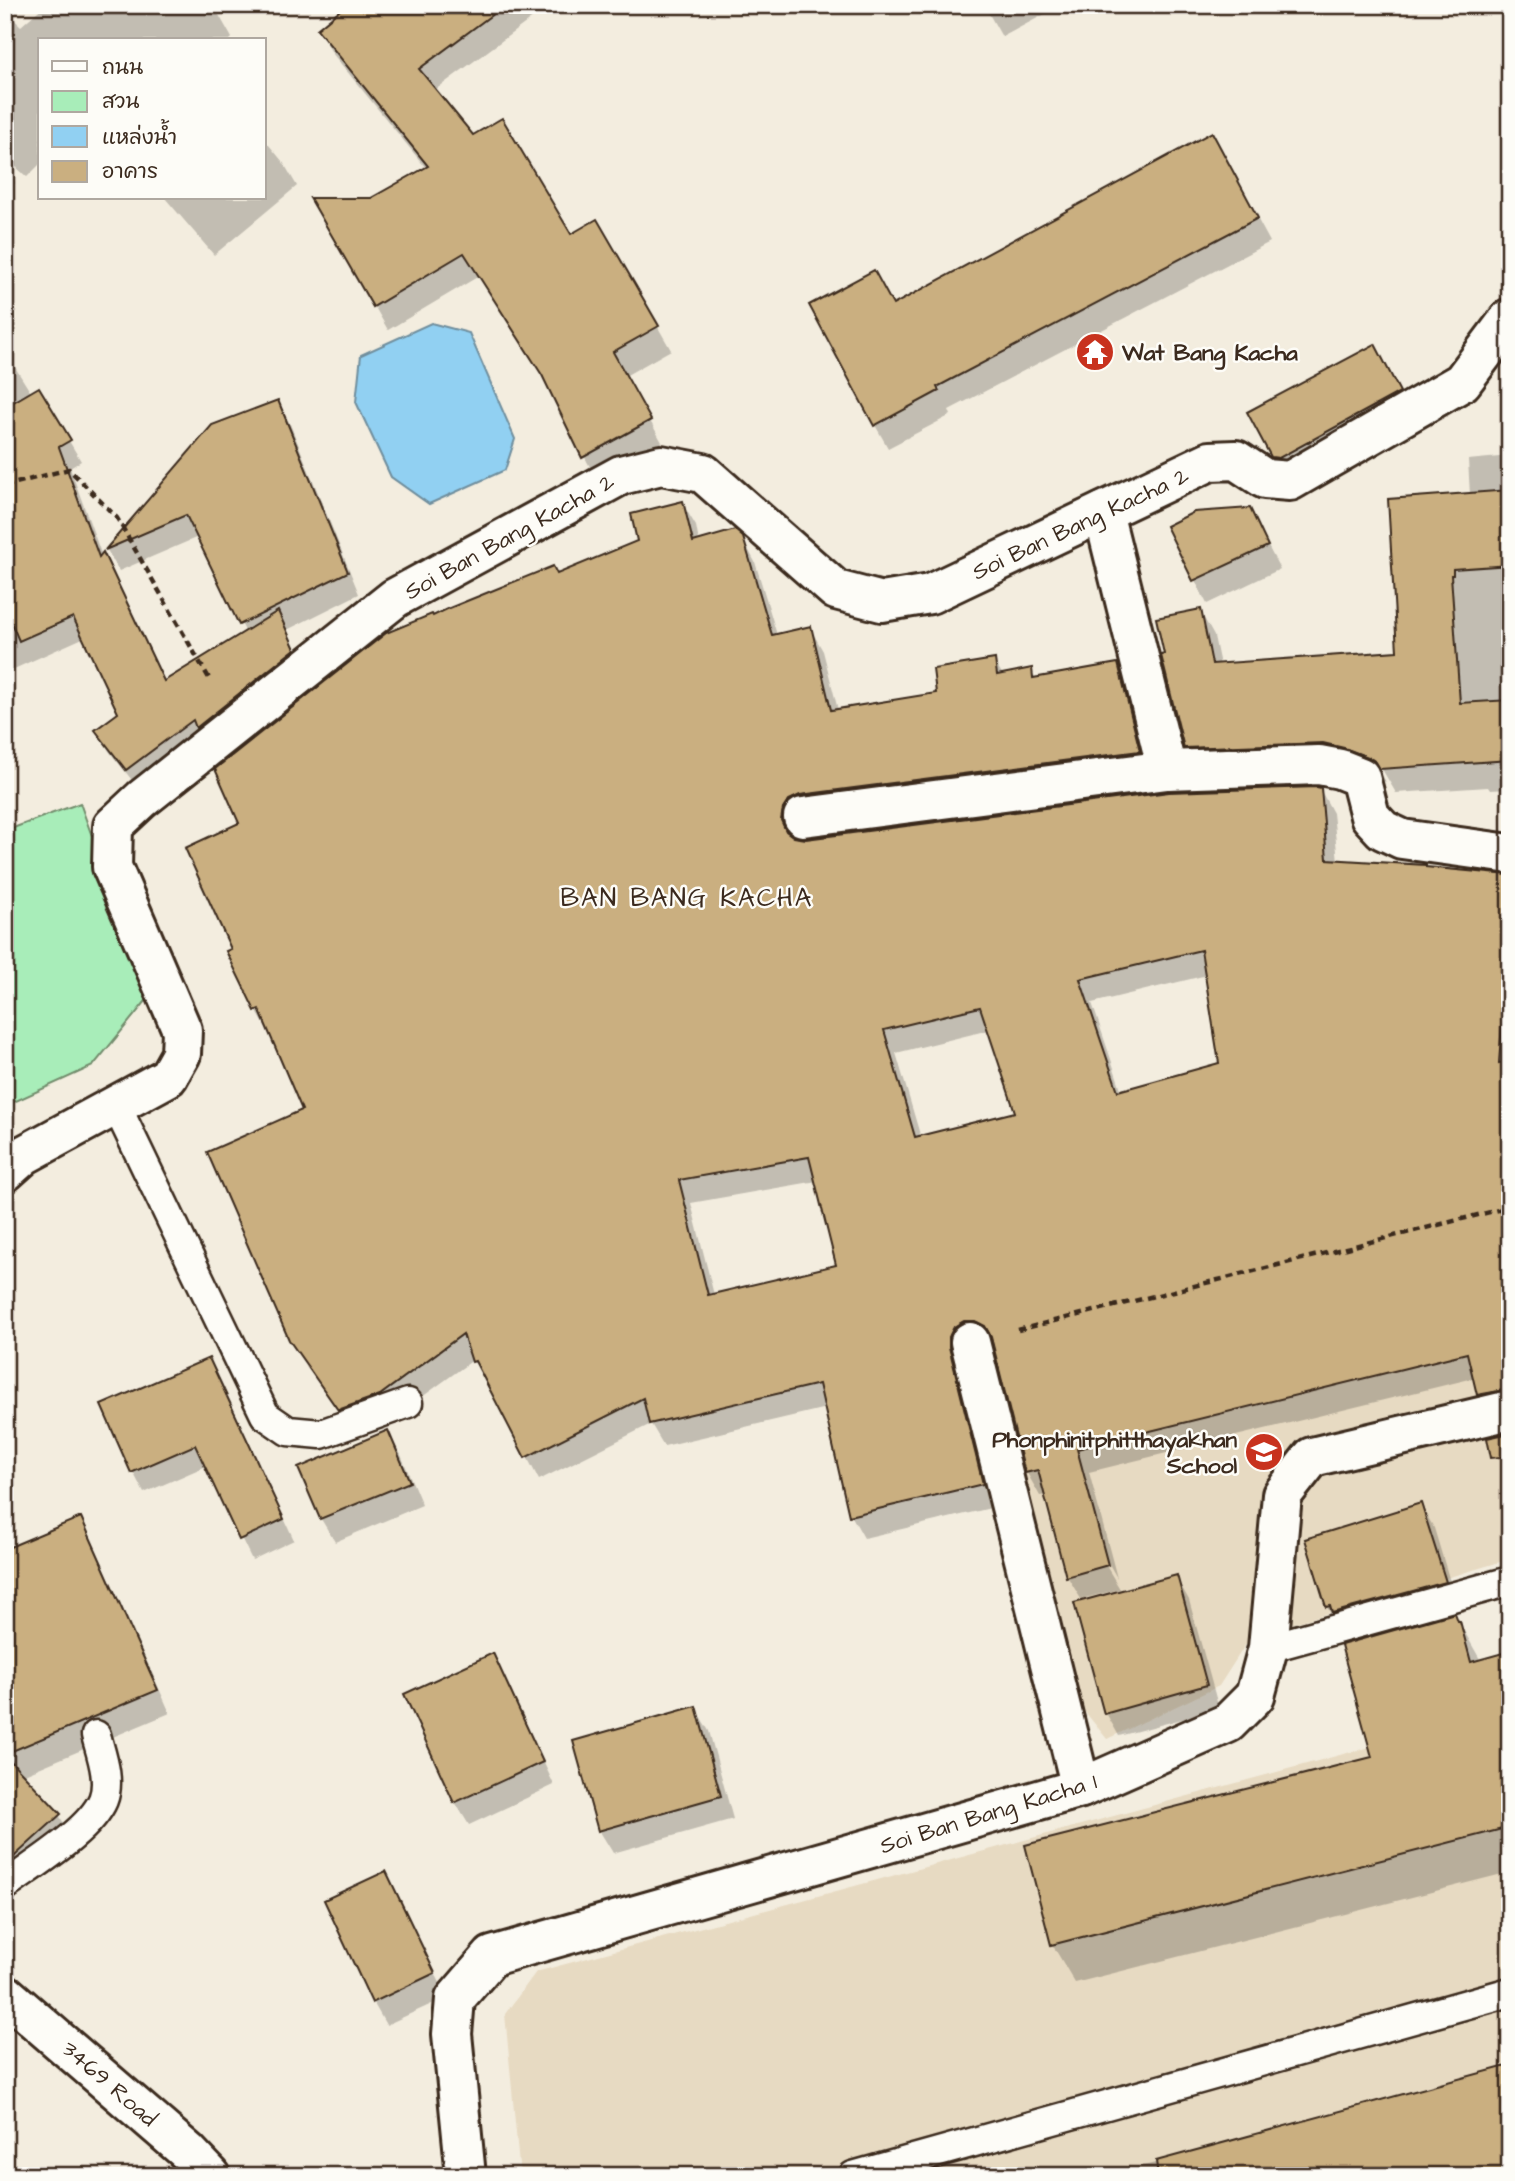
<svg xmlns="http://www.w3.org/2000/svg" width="1515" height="2181" font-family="'Architects Daughter','Playpen Sans Thai',sans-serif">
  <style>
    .built { fill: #e7dac2 }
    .green { fill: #a8edb9; stroke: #728c6c; stroke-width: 2 }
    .water { fill: #91d0f2; stroke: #6f8e9d; stroke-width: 2 }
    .shadow { fill: #0003; fill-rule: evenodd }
    .building { fill: #caaf80; stroke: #3b2a1e; stroke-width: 2; fill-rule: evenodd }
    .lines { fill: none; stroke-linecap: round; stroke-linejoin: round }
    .service-casing { stroke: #3b2a1e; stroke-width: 33 }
    .minor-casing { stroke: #3b2a1e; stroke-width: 44 }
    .tertiary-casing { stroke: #3b2a1e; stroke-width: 44 }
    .path { stroke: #3b2a1e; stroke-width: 4.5; stroke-dasharray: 7 5; stroke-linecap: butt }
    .service { stroke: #fdfcf7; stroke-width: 28 }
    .minor { stroke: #fdfcf7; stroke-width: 38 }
    .tertiary { stroke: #fdfcf7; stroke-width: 38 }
    .labels { text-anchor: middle; stroke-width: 5; stroke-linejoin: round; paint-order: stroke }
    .poi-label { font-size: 23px; font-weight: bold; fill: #3b2a1e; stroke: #fdfcf7; text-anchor: start }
    .street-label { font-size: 23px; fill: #3b2a1e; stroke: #fdfcf7 }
    .quarter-label { font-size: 26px; letter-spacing: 2px; fill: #3b2a1e; stroke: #fdfcf7 }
  </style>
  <rect width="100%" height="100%" fill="#f3eddf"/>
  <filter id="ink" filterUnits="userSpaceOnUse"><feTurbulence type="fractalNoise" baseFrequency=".0143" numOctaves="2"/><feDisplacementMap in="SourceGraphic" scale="14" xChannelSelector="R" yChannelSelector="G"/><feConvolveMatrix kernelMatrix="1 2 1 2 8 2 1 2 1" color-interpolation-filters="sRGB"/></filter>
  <g filter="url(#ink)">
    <g class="built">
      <polygon points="1510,1214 1510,1559 1251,1636 1219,1686 1107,1739 1081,1707 992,1345"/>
      <polygon points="1510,1712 1510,2176 520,2176 505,2014 536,1972 1351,1752"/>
    </g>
    <polygon class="green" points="80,803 150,996 93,1066 5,1106 5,831"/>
    <polygon class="water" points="431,323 469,333 515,439 505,470 429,504 391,477 356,402 361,355"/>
    <g class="shadow">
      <polygon points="45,5 210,5 219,15 232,38 230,40 40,40 40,164 27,177 5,157 5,11 21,26"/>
      <polygon points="349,5 550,5 435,90 473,137 570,236 597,221 671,350 625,376 663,444 597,481 548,384 479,276 388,330 328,225 426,168 332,53 319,29"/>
      <polygon points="984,5 1062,5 1002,37"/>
      <polygon points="264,139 283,162 297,186 214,255 165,198 264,198"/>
      <polygon points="1224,157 1270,242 949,410 951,415 888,448 875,425 893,307"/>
      <polygon points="5,166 15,183 5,192"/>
      <polygon points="5,351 31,393 38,389 81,461 70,468 102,556 103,555 114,575 165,682 246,633 198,537 119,571 107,550 206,434 278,403 290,424 359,594 287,630 306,671 139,789 109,751 97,730 120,713 85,637 5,673"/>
      <polygon points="1380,358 1405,404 1280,468 1249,413"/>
      <polygon points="1510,456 1510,789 1490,790 1488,787 1396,793 1373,754 1370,755 1386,782 1360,772 1200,772 1186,747 1200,611 1214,636 1220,665 1399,652 1470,495 1468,460"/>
      <path d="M682 503 696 526 699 542 742 538 755 562 777 635 810 628 823 651 838 710 938 694 994 661 1003 675 1031 670 1036 679 1117 665 1130 688 1152 774 795 833V839L806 840 1320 789 1333 813 1338 861 1510 876V1403L1489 1408 1474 1378 1089 1472 1117 1578 1105 1557 1102 1559 1120 1589 1081 1599 1067 1576 1046 1495 1040 1496 1027 1473 995 1346 990 1344 995 1507 864 1538 851 1515 826 1408 664 1446 651 1424 539 1480 489 1384H487L473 1360 393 1418 353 1433 291 1339 304 1111 269 1033 256 1010 233 950 241 824 557 576 639 542ZM1207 975 1221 1065 1122 1092 1092 1003ZM989 1030 1017 1113 921 1138 896 1053ZM817 1181 838 1266 714 1295 691 1203Z"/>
      <polygon points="1249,510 1280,569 1207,604 1168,527"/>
      <polygon points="209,1360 221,1381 294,1540 252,1560 206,1466 144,1493 133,1472"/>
      <polygon points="388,1432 401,1455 422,1505 335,1542 321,1519 301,1469"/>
      <polygon points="1421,1505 1434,1528 1457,1605 1341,1630 1327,1607 1307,1540"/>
      <polygon points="80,1519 93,1542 170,1713 22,1775 59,1815 72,1837 5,1883 5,1551"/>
      <polygon points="1176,1577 1189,1600 1219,1709 1119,1736 1106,1713"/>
      <polygon points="1455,1615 1481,1661 1510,1653 1510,1872 1075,1983 1052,1944 1374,1758"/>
      <polygon points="492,1655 505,1678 554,1785 469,1825 455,1802"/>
      <polygon points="695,1708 709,1731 733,1819 613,1853 599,1830"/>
      <polygon points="386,1874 447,1997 386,2025 373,2002"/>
      <polygon points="1510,2067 1510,2176 1107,2176"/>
    </g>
    <g class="building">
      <polygon points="346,5 505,5 419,69 473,135 502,118 571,234 597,219 659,326 613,352 651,420 582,458 542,375 464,253 373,307 310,198 371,198 428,166 317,29"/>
      <polygon points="1212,132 1258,218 937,387 939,391 874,426 809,305 874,270 893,305"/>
      <polygon points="1375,344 1400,392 1279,458 1271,457 1247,412"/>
      <polygon points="39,387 71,440 59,447 99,557 103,552 164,681 278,611 295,649 196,728 193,720 126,770 95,730 118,713 73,617 19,641 5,608 5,407"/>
      <polygon points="278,400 348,572 239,625 186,515 105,550 212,425"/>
      <polygon points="1510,490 1510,565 1453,569 1453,575 1451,575 1460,703 1510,700 1510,760 1380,769 1376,762 1368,757 1344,748 1323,743 1184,748 1161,655 1164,654 1156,618 1201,609 1212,664 1397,651 1388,499"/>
      <path d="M683 501 693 542 735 530 743 537 772 635 811 626 831 710 936 693 933 669 995 659 997 675 1032 668 1033 678 1118 663 1140 751 800 795 789 800 783 809 781 820 786 831 794 837 806 839 1169 792 1317 787 1321 788 1327 859 1426 865V867L1510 875V922L1499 1063 1510 1061V1389L1477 1395 1467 1353 1077 1449 1108 1565 1066 1577 1038 1470 1025 1473 991 1337 985 1326 975 1321H964L954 1327 949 1337V1347L983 1484 849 1516 819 1384 649 1424 643 1398 525 1458 475 1361 472 1362 463 1334 380 1395 338 1410 289 1340 207 1152 302 1110 259 1009 255 1011 226 951 231 949 185 848 239 823 215 769 386 633 432 614 433 616 447 609 553 566 557 574 637 541 631 514ZM1201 950 1219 1063 1118 1091 1080 979ZM980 1007 1015 1112 915 1137 884 1030ZM809 1157 836 1265 708 1295 679 1180Z"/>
      <polygon points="1250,508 1268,546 1193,581 1166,526 1194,512"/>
      <polygon points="209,1358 284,1519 239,1540 195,1445 131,1473 101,1405"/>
      <polygon points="388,1430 410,1482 320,1519 298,1468"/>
      <polygon points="1510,1433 1510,1456 1491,1458 1487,1438"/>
      <polygon points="1421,1503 1446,1582 1332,1613 1330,1606 1326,1607 1305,1539"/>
      <polygon points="81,1517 158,1690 5,1754 5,1549"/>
      <polygon points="1177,1575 1207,1685 1104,1714 1074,1603"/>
      <polygon points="1455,1613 1458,1621 1460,1621 1471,1662 1510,1651 1510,1827 1051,1945 1025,1845 1372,1757 1341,1645"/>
      <polygon points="493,1653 543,1762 454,1803 404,1694"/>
      <polygon points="696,1706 721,1796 598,1831 573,1741"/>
      <polygon points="5,1755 61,1814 5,1865"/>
      <polygon points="386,1871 435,1973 372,2003 324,1900"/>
      <polygon points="1510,2065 1510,2176 1158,2176 1156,2161"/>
    </g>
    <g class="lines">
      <defs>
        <g id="service">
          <polyline points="116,1105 265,1415 288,1431 321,1434 408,1403"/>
          <polyline points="1268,1648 1510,1581"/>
          <path d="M5 1886C33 1865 90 1831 103 1800 111 1780 101 1754 96 1735"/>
          <polyline points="853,2176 1510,1992"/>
        </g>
        <g id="minor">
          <polyline points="1103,512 1167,770 1319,765 1340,769 1360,777 1370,816 1383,830 1402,839 1510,854"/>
          <polyline points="803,817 1167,770"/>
          <polyline points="5,1172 24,1155 168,1077 181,1054 182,1030 112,867 113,826 142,799 395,598 621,475 661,465 703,473 836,590 882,602 930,594 1210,461 1236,460 1265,479 1290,481 1462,382 1510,318"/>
          <polyline points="970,1342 1081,1788"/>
          <polyline points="466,2176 452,2034 455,1999 492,1956 1081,1788 1228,1723 1255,1696 1268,1648 1282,1495 1312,1457 1510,1410"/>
        </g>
        <polyline id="tertiary" points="5,1994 188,2152 211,2176"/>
      </defs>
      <use href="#service" class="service-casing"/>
      <use href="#minor" class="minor-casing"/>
      <use href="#tertiary" class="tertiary-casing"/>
      <g class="path">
        <polyline points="5,486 69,469 117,518 210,680"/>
        <polyline points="1018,1330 1510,1207"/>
      </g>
      <use href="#service" class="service"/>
      <use href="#minor" class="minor"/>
      <use href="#tertiary" class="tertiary"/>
    </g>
  </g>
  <defs>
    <symbol id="temple-disc" viewBox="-11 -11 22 22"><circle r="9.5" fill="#c8321e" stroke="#fdfcf7"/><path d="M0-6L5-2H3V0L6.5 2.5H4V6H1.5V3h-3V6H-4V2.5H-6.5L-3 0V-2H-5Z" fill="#fff"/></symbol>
    <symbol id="school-disc" viewBox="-11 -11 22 22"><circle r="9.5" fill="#c8321e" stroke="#fdfcf7"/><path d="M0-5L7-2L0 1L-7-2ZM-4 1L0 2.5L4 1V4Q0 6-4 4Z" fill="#fff"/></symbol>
  </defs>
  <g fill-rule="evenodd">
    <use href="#temple-disc" x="1073" y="330" width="44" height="44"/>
    <use href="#school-disc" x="1242" y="1430" width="44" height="44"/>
  </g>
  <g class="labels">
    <g class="poi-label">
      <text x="1122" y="360">Wat Bang Kacha</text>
      <text x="1237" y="1447" text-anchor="end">Phonphinitphitthayakhan<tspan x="1237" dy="26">School</tspan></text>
    </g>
    <g class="street-label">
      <text transform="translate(1080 523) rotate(-25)" y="8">Soi Ban Bang Kacha 2</text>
      <text transform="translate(509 536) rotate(-29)" y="8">Soi Ban Bang Kacha 2</text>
      <text transform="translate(988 1813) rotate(-17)" y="8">Soi Ban Bang Kacha 1</text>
      <text transform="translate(110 2083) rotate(41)" y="8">3469 Road</text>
    </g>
    <g class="quarter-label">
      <text x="687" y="906">BAN BANG KACHA</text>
    </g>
  </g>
  <rect width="1515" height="2181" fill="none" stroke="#fdfcf7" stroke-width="28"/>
  <rect x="14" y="14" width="1487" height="2153" fill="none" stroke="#3b2a1e" stroke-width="2.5" filter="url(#ink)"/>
  <rect x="38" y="38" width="228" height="161" fill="#fdfcf7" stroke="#afa8a0" stroke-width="2"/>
  <rect x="52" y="61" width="35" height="10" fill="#fdfcf7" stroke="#afa8a0" stroke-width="2"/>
  <text x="102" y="74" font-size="21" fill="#3b2a1e">ถนน</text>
  <rect x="52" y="91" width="35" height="21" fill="#a8edb9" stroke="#afa8a0" stroke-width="2"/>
  <text x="102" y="108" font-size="21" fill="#3b2a1e">สวน</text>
  <rect x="52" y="126" width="35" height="21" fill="#91d0f2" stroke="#afa8a0" stroke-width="2"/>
  <text x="102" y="144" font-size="21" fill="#3b2a1e">แหล่งน้ำ</text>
  <rect x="52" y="161" width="35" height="21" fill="#caaf80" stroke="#afa8a0" stroke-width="2"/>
  <text x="102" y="178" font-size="21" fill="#3b2a1e">อาคาร</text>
</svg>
